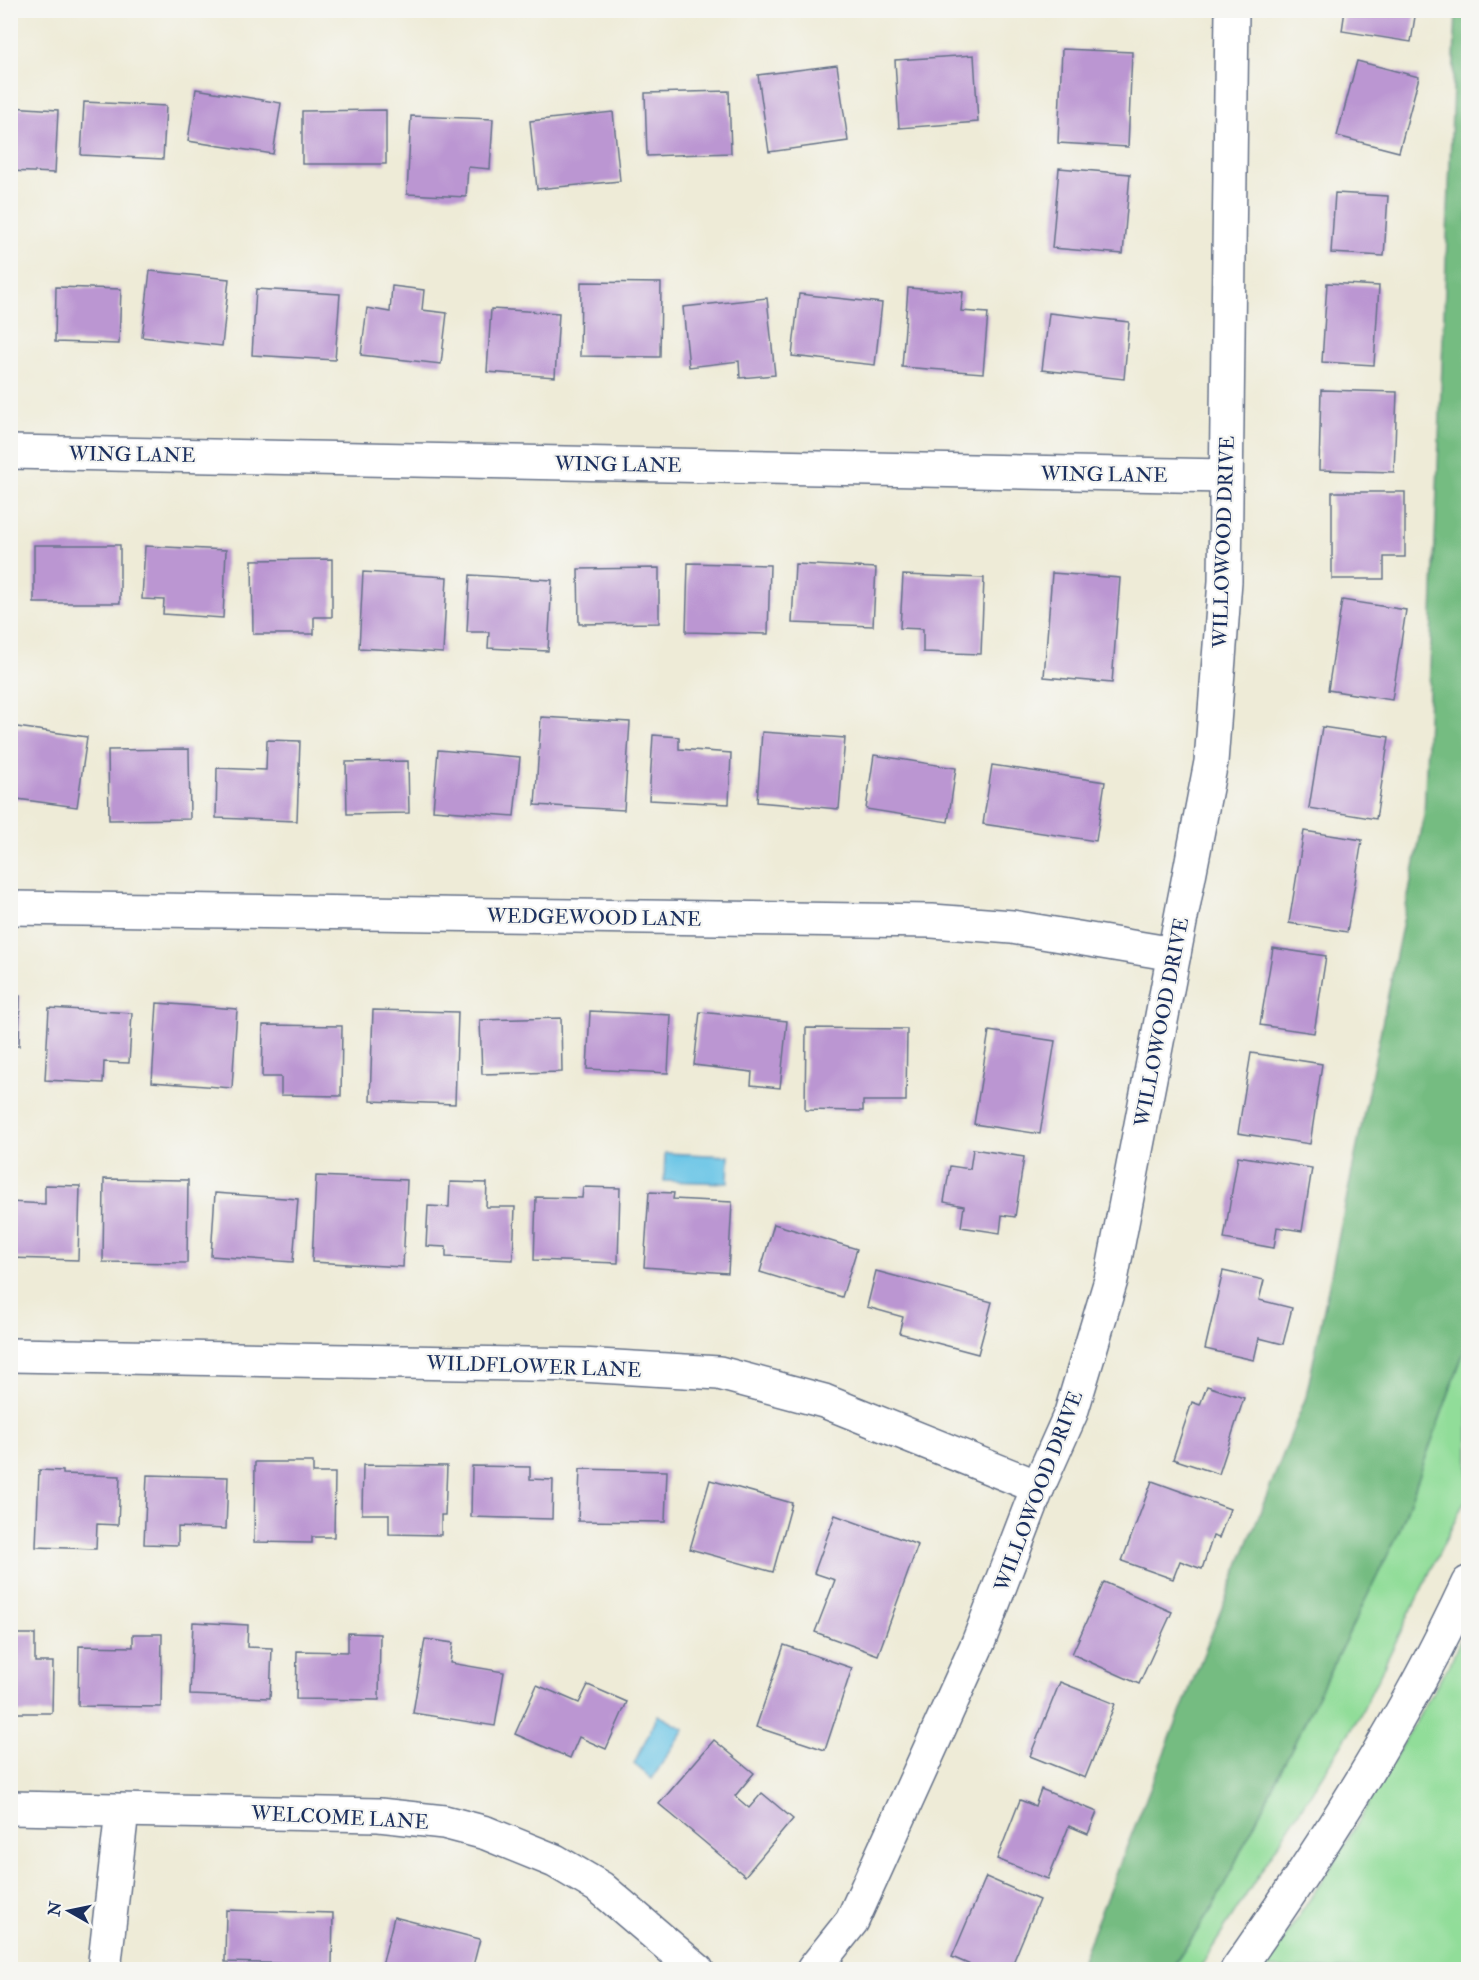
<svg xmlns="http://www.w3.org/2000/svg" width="1479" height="1980" font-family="'IM FELL Double Pica',serif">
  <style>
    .green { fill: #91dd99; stroke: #56867c; stroke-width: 1.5 }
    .forest { fill: #74bc81; stroke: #487670; stroke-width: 1.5 }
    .water { fill: #68c4e6; stroke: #427aa2; stroke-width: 1.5 }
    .building { fill: #bb96d2 }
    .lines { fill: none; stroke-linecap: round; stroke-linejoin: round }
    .minor-casing { stroke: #657188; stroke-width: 36 }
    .highway-casing { stroke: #657188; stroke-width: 36 }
    .minor { stroke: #fff; stroke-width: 33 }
    .highway { stroke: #fff; stroke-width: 33 }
    .labels { text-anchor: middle; stroke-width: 4.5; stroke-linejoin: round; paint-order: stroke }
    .street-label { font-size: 20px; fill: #1b2f5e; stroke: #f6f6f2 }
  </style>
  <rect width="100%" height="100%" fill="#f6f6f2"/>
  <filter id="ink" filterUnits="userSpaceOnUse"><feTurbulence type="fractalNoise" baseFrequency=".0167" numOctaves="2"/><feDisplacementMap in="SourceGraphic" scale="12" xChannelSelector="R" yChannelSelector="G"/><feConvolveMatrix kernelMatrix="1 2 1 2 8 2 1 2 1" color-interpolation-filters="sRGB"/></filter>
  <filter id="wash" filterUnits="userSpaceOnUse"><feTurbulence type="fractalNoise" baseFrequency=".008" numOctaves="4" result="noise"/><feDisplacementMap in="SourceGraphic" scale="24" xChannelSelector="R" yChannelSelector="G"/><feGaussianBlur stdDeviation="1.35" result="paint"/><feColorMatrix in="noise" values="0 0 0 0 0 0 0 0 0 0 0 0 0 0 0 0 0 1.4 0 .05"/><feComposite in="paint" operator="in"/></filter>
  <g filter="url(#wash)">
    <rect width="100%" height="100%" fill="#eeebd7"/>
    <g class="green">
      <polygon points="1468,1340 1468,1494 1359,1717 1199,1969 1171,1970 1213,1907 1399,1532"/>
      <polygon points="1468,1622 1468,1969 1264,1969 1335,1861 1451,1661"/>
    </g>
    <polygon class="forest" points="1456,11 1468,11 1468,1340 1399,1532 1213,1907 1171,1969 1078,1969 1306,1397 1424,818"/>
    <g class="water">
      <polygon points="665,1153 729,1156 728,1183 664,1181"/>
      <polygon points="658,1715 684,1729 652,1779 634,1764"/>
    </g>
    <g id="blocks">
      <g class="building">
        <polygon points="1345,10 1416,10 1411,42 1342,31"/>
        <polygon points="1062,49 1132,52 1128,147 1058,143"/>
        <polygon points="974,55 978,122 899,128 895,60"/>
        <polygon points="1357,61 1419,77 1399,152 1337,136"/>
        <polygon points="837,65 848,141 769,152 758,75"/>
        <polygon points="196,89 281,103 273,154 188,141"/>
        <polygon points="729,91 731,153 647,156 645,93"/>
        <polygon points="84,102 166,106 163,159 81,155"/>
        <polygon points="10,107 58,110 55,173 10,171"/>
        <polygon points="386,110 386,164 302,164 302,111"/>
        <polygon points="613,112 620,181 537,189 530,121"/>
        <polygon points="411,116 493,119 490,169 468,167 466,197 407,194"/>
        <polygon points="1059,168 1130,174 1123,254 1052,248"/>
        <polygon points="1335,193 1388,196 1384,256 1331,253"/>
        <polygon points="150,271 229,279 222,346 142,337"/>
        <polygon points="581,282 661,283 660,357 580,356"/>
        <polygon points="1327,283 1379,286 1374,365 1322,362"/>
        <polygon points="392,286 424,290 422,310 447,313 441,364 361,355 367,308 390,312"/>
        <polygon points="56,287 121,289 119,344 55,342"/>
        <polygon points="908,288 963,292 961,311 988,313 983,373 902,367"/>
        <polygon points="256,289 340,294 335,360 252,355"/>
        <polygon points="799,294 882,303 875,365 792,356"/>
        <polygon points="767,298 775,375 740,378 739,361 689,367 683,307"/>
        <polygon points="491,309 559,313 555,377 487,372"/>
        <polygon points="1049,313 1129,322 1124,379 1042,370"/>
        <polygon points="1321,390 1397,392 1394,472 1319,470"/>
        <polygon points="1332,492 1405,492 1405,557 1384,557 1384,579 1332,579"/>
        <rect x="34" y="545" width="86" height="58"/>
        <polygon points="145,546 226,550 223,618 163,614 164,600 142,599"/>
        <polygon points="332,559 332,617 314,617 314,634 253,634 252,560"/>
        <polygon points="688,563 770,565 768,634 686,632"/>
        <polygon points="795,564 876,568 873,626 792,623"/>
        <polygon points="659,568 659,623 579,624 578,569"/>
        <polygon points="363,572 447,577 443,653 359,648"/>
        <polygon points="1052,573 1120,578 1112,683 1044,677"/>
        <polygon points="470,575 552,580 548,651 488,648 489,632 467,632"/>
        <polygon points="903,575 984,578 981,654 923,652 923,629 900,628"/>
        <polygon points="1342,600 1406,610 1392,700 1328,690"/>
        <polygon points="541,717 630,722 624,810 535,805"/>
        <polygon points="10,726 87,737 77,807 10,798"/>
        <polygon points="1322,727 1389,737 1376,819 1309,808"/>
        <polygon points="762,732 845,738 839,809 757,802"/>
        <polygon points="653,735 679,737 679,749 731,753 729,804 649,800"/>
        <polygon points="267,740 300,741 297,821 216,818 217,768 266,770"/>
        <polygon points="189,749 190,819 109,820 108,750"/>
        <polygon points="438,750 520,757 514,816 433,810"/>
        <polygon points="874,755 956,768 948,822 866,809"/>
        <polygon points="408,761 409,813 347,814 346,762"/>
        <polygon points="992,765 1105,782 1096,841 983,824"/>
        <polygon points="1304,831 1362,840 1347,932 1289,923"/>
        <polygon points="1273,948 1326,956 1314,1033 1260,1025"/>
        <polygon points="10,996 20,996 19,1046 10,1046"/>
        <polygon points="157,1003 237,1009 232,1088 152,1082"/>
        <polygon points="49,1008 132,1013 129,1063 104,1062 103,1083 45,1080"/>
        <polygon points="373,1010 458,1012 455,1104 370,1101"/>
        <polygon points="590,1011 671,1015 668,1073 587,1069"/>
        <polygon points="700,1012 787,1021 780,1088 751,1085 752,1072 694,1065"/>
        <polygon points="561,1018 562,1072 482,1074 480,1020"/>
        <polygon points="263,1025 342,1026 341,1096 281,1095 281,1077 262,1077"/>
        <polygon points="806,1028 907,1029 906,1101 863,1101 863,1111 805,1110"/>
        <polygon points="989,1031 1055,1041 1040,1134 974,1124"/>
        <polygon points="1251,1053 1322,1064 1310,1144 1238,1133"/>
        <polygon points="973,1149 1024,1157 1015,1217 1002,1215 1000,1233 961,1227 964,1206 944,1202 950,1166 970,1169"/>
        <polygon points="1238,1156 1312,1168 1302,1231 1277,1227 1274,1248 1224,1239"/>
        <polygon points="316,1176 407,1180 403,1267 312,1262"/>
        <polygon points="104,1179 188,1180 187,1263 103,1262"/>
        <polygon points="450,1182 487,1183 486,1207 515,1207 513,1260 446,1257 446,1247 426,1246 428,1206 449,1207"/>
        <polygon points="45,1185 80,1186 78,1260 10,1258 10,1202 45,1204"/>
        <polygon points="583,1187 620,1188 618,1263 534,1260 536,1197 582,1198"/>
        <polygon points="649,1192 674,1193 673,1199 732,1202 728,1273 644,1267"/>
        <polygon points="215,1193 298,1199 293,1262 211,1256"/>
        <polygon points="774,1224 857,1249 842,1297 760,1272"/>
        <polygon points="876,1271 992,1302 978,1354 899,1333 903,1317 867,1307"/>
        <polygon points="1223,1271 1264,1280 1259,1300 1292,1308 1283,1344 1259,1338 1254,1360 1205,1349"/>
        <polygon points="1207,1386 1244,1398 1219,1474 1173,1459 1192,1402 1200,1405"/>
        <polygon points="255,1462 313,1462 313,1473 335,1473 334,1537 312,1537 312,1543 254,1542"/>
        <polygon points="363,1465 447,1466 445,1515 441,1515 441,1535 389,1534 389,1514 362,1514"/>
        <polygon points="472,1466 530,1467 530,1479 553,1480 552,1519 471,1517"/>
        <polygon points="580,1469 667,1471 665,1522 578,1521"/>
        <polygon points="39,1470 63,1471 63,1474 120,1476 118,1525 97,1524 96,1549 36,1547"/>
        <polygon points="147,1475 228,1477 226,1529 178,1527 178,1545 144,1544"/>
        <polygon points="710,1480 792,1503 773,1572 690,1549"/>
        <polygon points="1152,1481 1230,1509 1219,1538 1213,1536 1202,1569 1180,1561 1173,1579 1122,1561"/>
        <polygon points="835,1515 918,1545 878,1655 815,1632 835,1580 814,1573"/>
        <polygon points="1104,1582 1172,1612 1139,1684 1072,1654"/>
        <polygon points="193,1622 248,1625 247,1647 272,1648 270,1698 190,1695"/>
        <polygon points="348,1633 380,1634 379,1700 296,1699 297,1651 348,1652"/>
        <polygon points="10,1634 35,1634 35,1662 53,1662 52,1713 10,1713"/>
        <polygon points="133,1634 162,1634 161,1707 78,1706 79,1646 133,1647"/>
        <polygon points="425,1639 453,1643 450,1663 504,1672 495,1726 413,1713"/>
        <polygon points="784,1645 852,1668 825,1750 756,1727"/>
        <polygon points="1060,1682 1115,1704 1085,1778 1030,1756"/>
        <polygon points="537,1685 579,1703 588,1685 627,1702 606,1749 579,1737 570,1758 515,1734"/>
        <polygon points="714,1740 754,1773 735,1796 749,1808 762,1793 793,1819 745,1876 659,1804"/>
        <polygon points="1041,1789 1097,1812 1088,1834 1069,1826 1048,1879 997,1859 1020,1800 1035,1806"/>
        <polygon points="986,1877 1039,1900 1010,1970 982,1970 952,1957"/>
        <polygon points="226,1910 333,1913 332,1965 225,1962"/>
        <polygon points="394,1917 480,1939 472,1970 381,1970"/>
      </g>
    </g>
  </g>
  <g filter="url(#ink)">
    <use href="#blocks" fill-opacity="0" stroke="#657188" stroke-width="1.5"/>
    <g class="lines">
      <defs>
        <g id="minor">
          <polyline points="10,452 1226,476"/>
          <polyline points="10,908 932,921 1012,927 1174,954"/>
          <polyline points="10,1355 581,1365 719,1373 824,1401 1038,1487"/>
          <polyline points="10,1808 379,1815 444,1822 486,1833 555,1861 601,1888 697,1970"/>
          <polyline points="104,1970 122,1811"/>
          <polyline points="813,1970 852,1921 978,1643 1038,1487 1071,1413 1111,1280 1211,762 1225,581 1232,10"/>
        </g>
        <path id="highway" d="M1237 1970C1324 1846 1405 1719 1468 1583"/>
      </defs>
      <use href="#minor" class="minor-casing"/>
      <use href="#highway" class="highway-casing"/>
      <use href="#minor" class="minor"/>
      <use href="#highway" class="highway"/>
    </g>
  </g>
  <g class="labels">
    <g class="street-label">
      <text transform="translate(132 454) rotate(1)" y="7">WING LANE</text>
      <text transform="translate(618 464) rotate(1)" y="7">WING LANE</text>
      <text transform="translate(1104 474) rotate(1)" y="7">WING LANE</text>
      <text transform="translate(1223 542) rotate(-88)" y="7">WILLOWOOD DRIVE</text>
      <text transform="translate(594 917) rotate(1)" y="7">WEDGEWOOD LANE</text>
      <text transform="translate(1161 1022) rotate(-79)" y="7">WILLOWOOD DRIVE</text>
      <text transform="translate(534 1366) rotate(2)" y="7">WILDFLOWER LANE</text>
      <text transform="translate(1038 1491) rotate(-69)" y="7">WILLOWOOD DRIVE</text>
      <text transform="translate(340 1817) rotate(3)" y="7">WELCOME LANE</text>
    </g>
  </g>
  <rect width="1479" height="1980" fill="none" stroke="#f6f6f2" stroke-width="36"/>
  <g transform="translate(69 1911) rotate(279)" stroke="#f6f6f2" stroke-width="4.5" paint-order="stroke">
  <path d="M0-4.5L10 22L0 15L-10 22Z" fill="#1b2f5e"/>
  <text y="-9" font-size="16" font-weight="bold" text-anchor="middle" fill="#1b2f5e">N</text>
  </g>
</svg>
